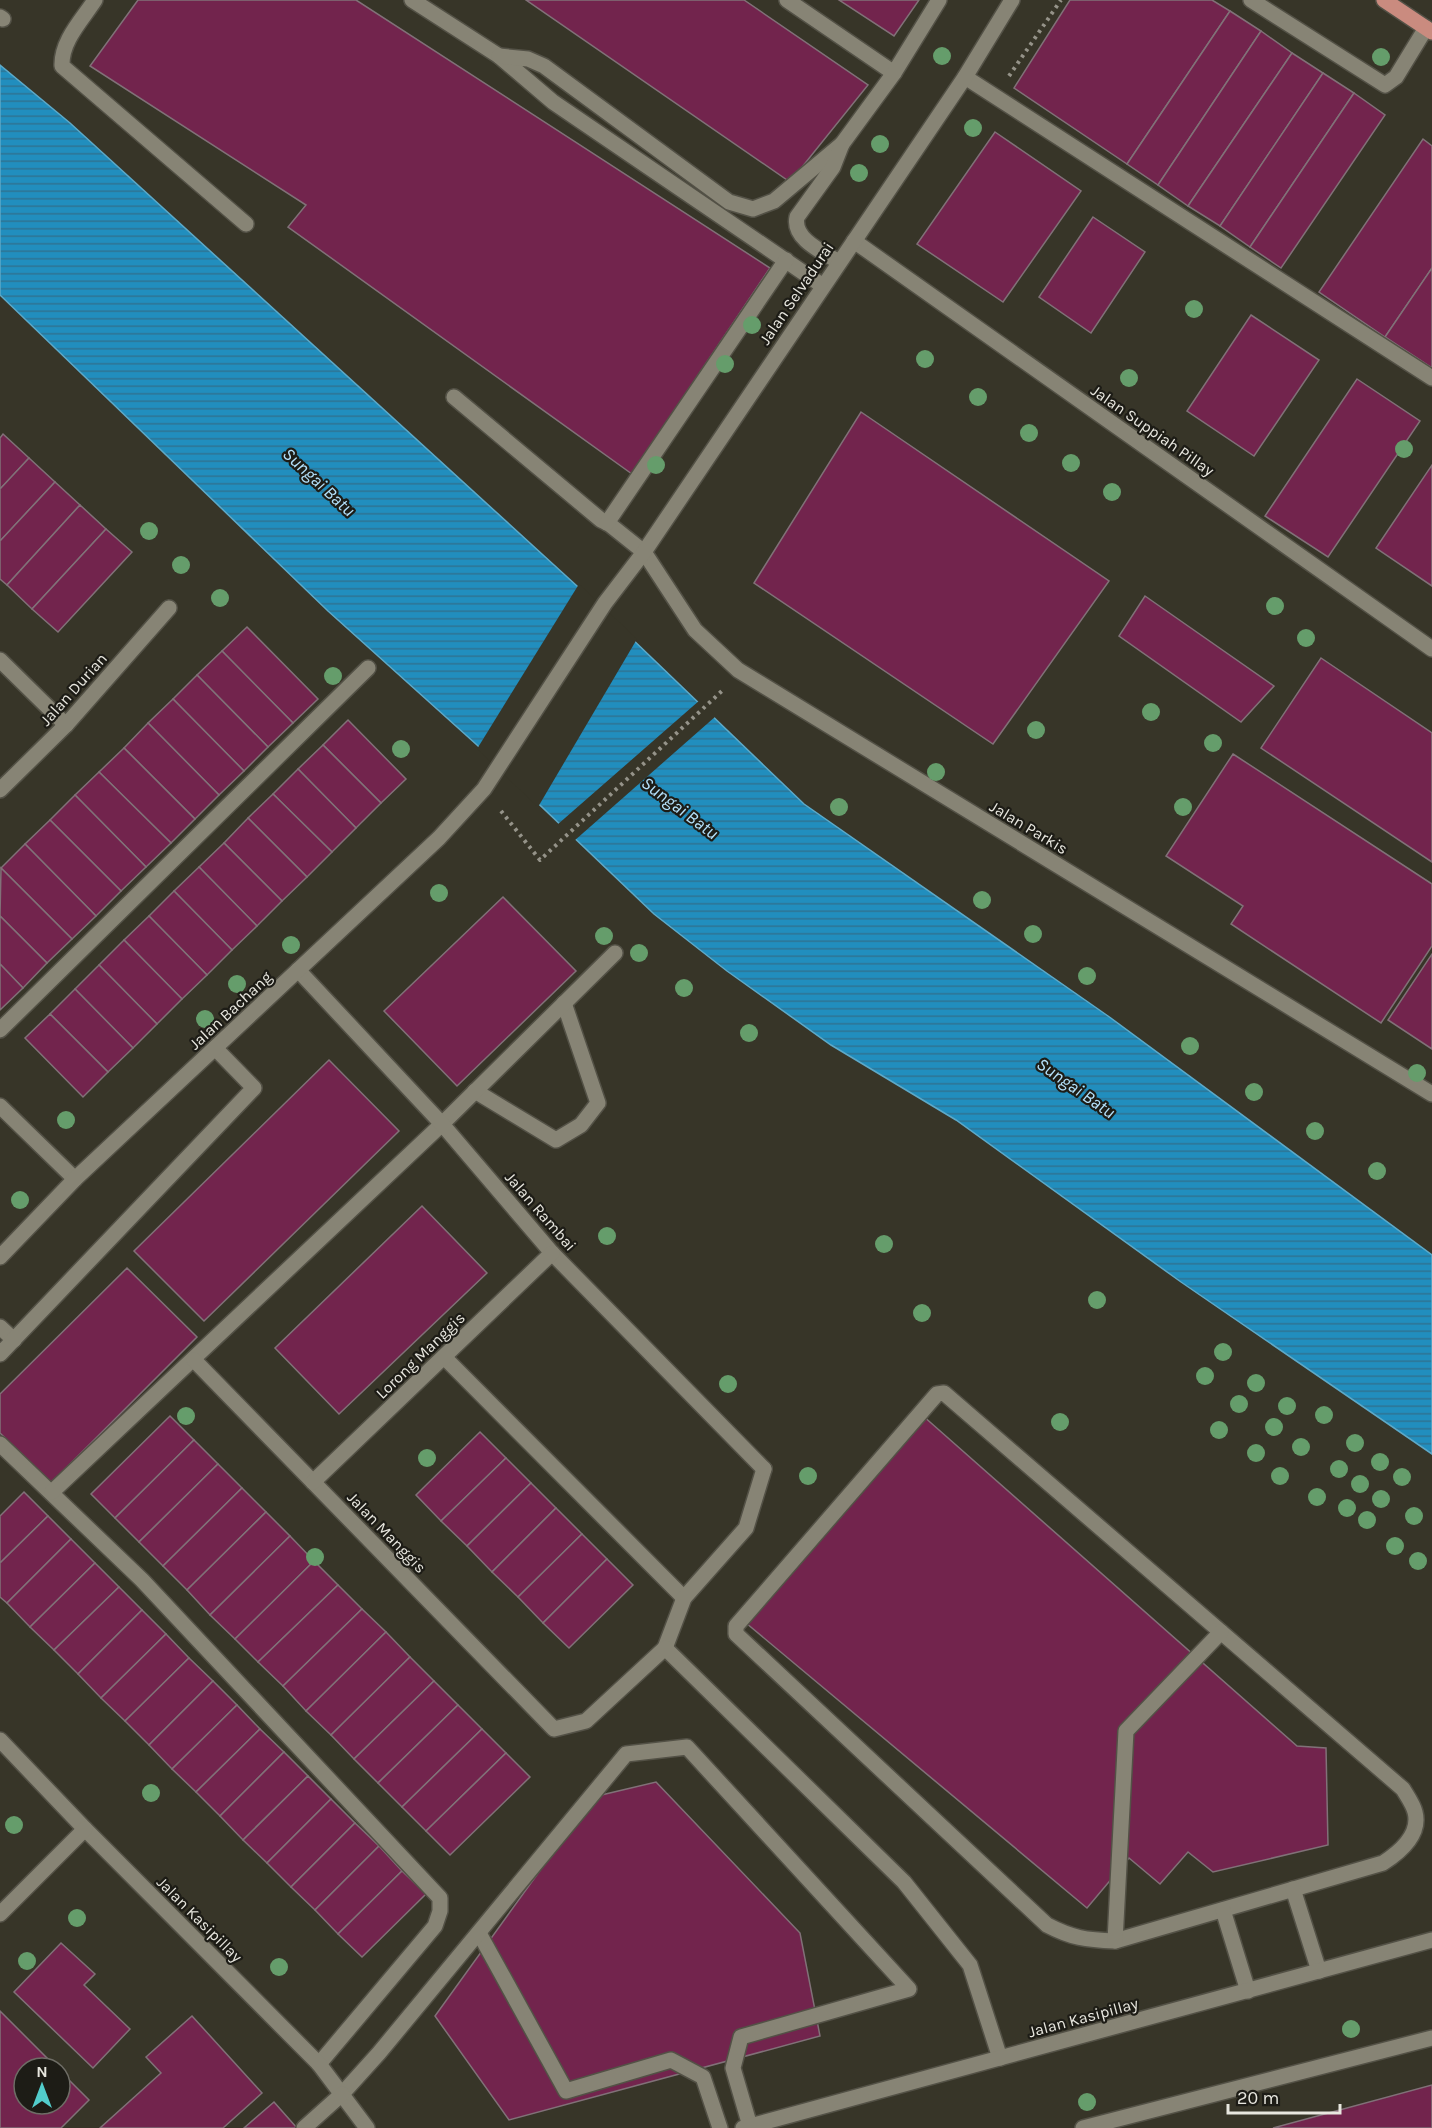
<svg xmlns="http://www.w3.org/2000/svg" width="1432" height="2128" font-family="Karla,sans-serif">
  <style>
    .water { fill: url(#water-rules); stroke: #5da9c8; stroke-width: 1.5 }
    .pier { fill: #373528 }
    .building { fill: #72244d; stroke: #817178; stroke-width: 1.5 }
    .lines { fill: none; stroke-linecap: round; stroke-linejoin: round }
    .service-casing { stroke: #535146; stroke-width: 18 }
    .minor-casing { stroke: #535146; stroke-width: 18 }
    .primary-casing { stroke: #535146; stroke-width: 18 }
    .path { stroke: #959389; stroke-width: 4; stroke-dasharray: 3 4.5; stroke-linecap: butt }
    .service { stroke: #878475; stroke-width: 15 }
    .minor { stroke: #878475; stroke-width: 15 }
    .primary { stroke: #ca8b7f; stroke-width: 15 }
    .tree { fill: #659d6b }
    .labels { text-anchor: middle; stroke-width: 4.5; stroke-linejoin: round; paint-order: stroke }
    .street-label { font-size: 16px; fill: #e8e7df; stroke: #1d1c16 }
    .water-label { font-size: 18px; font-style: italic; fill: #b4e1fb; stroke: #1d1c16 }
  </style>
  <defs>
    <pattern id="water-rules" width="6" height="5" patternUnits="userSpaceOnUse" patternTransform="scale(1.5)"><rect width="6" height="5" fill="#218ebe"/><path d="M0 2.5h6" fill="none" stroke="#2e7493"/></pattern>
  </defs>
  <rect width="100%" height="100%" fill="#373528"/>
  <polygon class="water" points="0,65 70,123 577,586 804,804 1108,1016 1432,1255 1432,1454 1181,1282 956,1120 831,1045 727,971 654,914 477,745 328,611 0,295"/>
  <g class="pier">
    <polygon points="579,584 637,639 538,807 477,749"/>
    <polygon points="700,700 716,716 574,841 557,825"/>
  </g>
  <g class="building">
    <polygon points="138,0 356,0 770,268 632,474 288,227 306,205 90,66"/>
    <polygon points="526,0 744,0 868,85 790,182"/>
    <polygon points="839,0 919,0 894,36"/>
    <polygon points="1070,0 1212,0 1230,11 1127,164 1014,88"/>
    <polygon points="1230,11 1261,31 1158,185 1127,164"/>
    <polygon points="1261,31 1292,53 1188,206 1158,185"/>
    <polygon points="1292,53 1323,73 1220,226 1188,206"/>
    <polygon points="1323,73 1354,93 1250,247 1220,226"/>
    <polygon points="1354,93 1385,115 1281,268 1250,247"/>
    <polygon points="995,132 1081,191 1003,302 917,244"/>
    <polygon points="1423,139 1432,146 1432,268 1385,337 1319,292"/>
    <polygon points="1093,217 1145,252 1091,333 1039,297"/>
    <polygon points="1432,268 1432,368 1385,337"/>
    <polygon points="1251,315 1319,360 1254,456 1187,411"/>
    <polygon points="1357,379 1420,421 1328,557 1265,516"/>
    <polygon points="861,412 1109,581 993,744 754,583"/>
    <polygon points="3,434 29,458 0,489 0,438"/>
    <polygon points="29,458 55,482 0,541 0,489"/>
    <polygon points="1432,465 1432,586 1376,548"/>
    <polygon points="55,482 80,505 7,585 0,579 0,541"/>
    <polygon points="80,505 106,529 32,609 7,585"/>
    <polygon points="106,529 132,552 58,632 32,609"/>
    <polygon points="1145,596 1274,686 1241,722 1119,636"/>
    <polygon points="247,627 318,699 293,723 222,651"/>
    <polygon points="222,651 293,723 268,747 197,675"/>
    <polygon points="1321,658 1432,733 1432,862 1261,748"/>
    <polygon points="197,675 268,747 244,771 173,699"/>
    <polygon points="173,699 244,771 219,795 148,723"/>
    <polygon points="348,720 406,779 381,803 323,745"/>
    <polygon points="148,723 219,795 195,819 124,748"/>
    <polygon points="323,745 381,803 356,828 298,769"/>
    <polygon points="124,748 195,819 171,843 99,772"/>
    <polygon points="1233,754 1432,884 1432,946 1381,1023 1231,924 1243,906 1166,856"/>
    <polygon points="298,769 356,828 332,852 273,794"/>
    <polygon points="99,772 171,843 146,867 75,795"/>
    <polygon points="273,794 332,852 307,877 248,818"/>
    <polygon points="75,795 146,867 121,891 50,820"/>
    <polygon points="248,818 307,877 282,901 224,843"/>
    <polygon points="50,820 121,891 96,916 25,844"/>
    <polygon points="224,843 282,901 257,926 199,867"/>
    <polygon points="25,844 96,916 72,939 1,868"/>
    <polygon points="199,867 257,926 232,950 174,891"/>
    <polygon points="1,868 72,939 47,963 0,916"/>
    <polygon points="174,891 232,950 207,975 149,916"/>
    <polygon points="503,897 576,971 457,1086 384,1011"/>
    <polygon points="0,916 47,963 23,988 0,964"/>
    <polygon points="149,916 207,975 182,999 124,940"/>
    <polygon points="124,940 182,999 157,1024 99,965"/>
    <polygon points="1432,954 1432,1049 1388,1020"/>
    <polygon points="0,964 23,988 0,1010"/>
    <polygon points="99,965 157,1024 133,1048 75,989"/>
    <polygon points="75,989 133,1048 108,1072 50,1014"/>
    <polygon points="50,1014 108,1072 83,1097 25,1038"/>
    <polygon points="329,1060 399,1131 204,1321 134,1251"/>
    <polygon points="422,1206 487,1273 339,1414 275,1348"/>
    <polygon points="127,1268 197,1337 51,1483 0,1433 0,1394"/>
    <polygon points="922,1415 1297,1746 1326,1748 1328,1845 1213,1872 1188,1852 1160,1884 1129,1858 1087,1908 746,1623"/>
    <polygon points="170,1416 194,1440 115,1518 91,1494"/>
    <polygon points="480,1432 506,1458 441,1521 416,1495"/>
    <polygon points="194,1440 218,1464 139,1542 115,1518"/>
    <polygon points="506,1458 531,1483 467,1546 441,1521"/>
    <polygon points="218,1464 242,1488 163,1566 139,1542"/>
    <polygon points="531,1483 556,1508 492,1572 467,1546"/>
    <polygon points="242,1488 266,1512 187,1590 163,1566"/>
    <polygon points="24,1492 48,1516 0,1563 0,1516"/>
    <polygon points="556,1508 582,1534 518,1597 492,1572"/>
    <polygon points="266,1512 290,1536 210,1615 187,1590"/>
    <polygon points="48,1516 71,1539 7,1603 0,1597 0,1563"/>
    <polygon points="582,1534 607,1559 543,1623 518,1597"/>
    <polygon points="290,1536 314,1561 235,1639 210,1615"/>
    <polygon points="71,1539 95,1563 30,1627 7,1603"/>
    <polygon points="607,1559 633,1585 569,1648 543,1623"/>
    <polygon points="314,1561 338,1585 258,1662 235,1639"/>
    <polygon points="95,1563 119,1587 54,1650 30,1627"/>
    <polygon points="338,1585 362,1609 283,1686 258,1662"/>
    <polygon points="119,1587 142,1610 78,1674 54,1650"/>
    <polygon points="362,1609 386,1632 306,1711 283,1686"/>
    <polygon points="142,1610 166,1634 101,1698 78,1674"/>
    <polygon points="386,1632 410,1657 331,1735 306,1711"/>
    <polygon points="166,1634 189,1658 125,1721 101,1698"/>
    <polygon points="410,1657 434,1681 354,1759 331,1735"/>
    <polygon points="189,1658 213,1681 149,1745 125,1721"/>
    <polygon points="213,1681 237,1705 172,1769 149,1745"/>
    <polygon points="434,1681 458,1705 378,1783 354,1759"/>
    <polygon points="237,1705 260,1729 196,1792 172,1769"/>
    <polygon points="458,1705 482,1729 402,1807 378,1783"/>
    <polygon points="260,1729 284,1752 220,1816 196,1792"/>
    <polygon points="482,1729 506,1753 426,1831 402,1807"/>
    <polygon points="284,1752 308,1776 243,1840 220,1816"/>
    <polygon points="506,1753 530,1777 450,1855 426,1831"/>
    <polygon points="308,1776 331,1799 267,1863 243,1840"/>
    <polygon points="656,1782 800,1933 820,2036 509,2120 435,2016 593,1797"/>
    <polygon points="331,1799 355,1823 291,1887 267,1863"/>
    <polygon points="355,1823 379,1846 315,1910 291,1887"/>
    <polygon points="379,1846 402,1871 338,1934 315,1910"/>
    <polygon points="402,1871 426,1894 362,1957 338,1934"/>
    <polygon points="61,1943 95,1974 84,1985 130,2029 93,2068 14,1992"/>
    <polygon points="0,2011 57,2068 24,2068 24,2104 60,2104 60,2071 89,2100 61,2128 0,2128"/>
    <polygon points="192,2016 262,2093 223,2128 100,2128 161,2073 146,2057"/>
    <polygon points="1432,2085 1432,2128 1273,2128"/>
    <polygon points="274,2102 297,2128 244,2128"/>
  </g>
  <g class="lines">
    <defs>
      <g id="service">
        <path d="M95 0C82 20 61 41 62 66L246 224"/>
        <polyline points="412,0 499,56 553,102 823,286"/>
        <polyline points="787,0 894,73"/>
        <polyline points="1251,0 1385,85 1396,77 1426,28"/>
        <polyline points="0,17 3,19"/>
        <polyline points="499,56 528,59 544,66 729,202 753,209 774,201 842,144"/>
        <polyline points="965,77 1432,378"/>
        <path d="M839 262C823 252 792 239 797 217L833 167 842 144 894 73 939 0"/>
        <polyline points="454,397 601,520 609,524 644,552"/>
        <polyline points="607,523 786,260"/>
        <polyline points="0,1030 368,668"/>
        <polyline points="475,1091 556,1140 581,1125 598,1103 564,1003"/>
        <polyline points="0,1327 14,1340"/>
        <polyline points="0,1354 254,1088 215,1048"/>
        <polyline points="444,1357 684,1598"/>
        <path d="M944 1393 1403 1789C1407 1796 1413 1804 1415 1812 1421 1835 1400 1852 1383 1863L1115 1941C1086 1940 1072 1938 1047 1925L736 1634V1626L937 1394Z"/>
        <polyline points="0,1444 142,1580 440,1898 440,1911 435,1926 319,2064"/>
        <polyline points="52,1492 442,1124 615,953"/>
        <polyline points="665,1648 684,1598 746,1528 764,1469"/>
        <polyline points="1293,1889 1319,1971"/>
        <polyline points="1223,1910 1248,1991"/>
        <polyline points="479,1933 566,2091 671,2060 703,2077 720,2128"/>
        <polyline points="1115,1941 1126,1731 1221,1632"/>
        <polyline points="342,2094 379,2053 626,1754 687,1747 909,1989 741,2037 733,2068 750,2126"/>
        <polyline points="1083,2128 1432,2038"/>
      </g>
      <g id="minor">
        <polyline points="854,241 1432,649"/>
        <polyline points="644,552 695,630 738,670 1432,1094"/>
        <polyline points="0,660 66,725"/>
        <polyline points="0,790 66,725 169,608"/>
        <polyline points="298,970 442,1124 552,1253 764,1469"/>
        <polyline points="0,1106 75,1179"/>
        <polyline points="0,1257 75,1179 439,838 484,789 605,603 644,552 965,77 1012,0"/>
        <polyline points="194,1360 554,1729 586,1721 665,1648 904,1882 970,1965 1000,2058"/>
        <polyline points="313,1482 552,1253"/>
        <polyline points="0,1740 85,1829 319,2064 367,2128"/>
        <polyline points="0,1914 85,1829"/>
        <polyline points="304,2128 342,2094"/>
        <polyline points="743,2128 1432,1940"/>
      </g>
      <polyline id="primary" points="1384,0 1432,32"/>
    </defs>
    <use href="#service" class="service-casing"/>
    <use href="#minor" class="minor-casing"/>
    <use href="#primary" class="primary-casing"/>
    <g class="path">
      <polyline points="1009,76 1061,0"/>
      <polyline points="501,811 540,860 723,690"/>
    </g>
    <use href="#service" class="service"/>
    <use href="#minor" class="minor"/>
    <use href="#primary" class="primary"/>
  </g>
  <g class="tree">
    <circle cx="942" cy="56" r="9"/>
    <circle cx="1381" cy="57" r="9"/>
    <circle cx="973" cy="128" r="9"/>
    <circle cx="880" cy="144" r="9"/>
    <circle cx="859" cy="173" r="9"/>
    <circle cx="1194" cy="309" r="9"/>
    <circle cx="752" cy="325" r="9"/>
    <circle cx="925" cy="359" r="9"/>
    <circle cx="725" cy="364" r="9"/>
    <circle cx="1129" cy="378" r="9"/>
    <circle cx="978" cy="397" r="9"/>
    <circle cx="1029" cy="433" r="9"/>
    <circle cx="1404" cy="449" r="9"/>
    <circle cx="1071" cy="463" r="9"/>
    <circle cx="656" cy="465" r="9"/>
    <circle cx="1112" cy="492" r="9"/>
    <circle cx="149" cy="531" r="9"/>
    <circle cx="181" cy="565" r="9"/>
    <circle cx="220" cy="598" r="9"/>
    <circle cx="1275" cy="606" r="9"/>
    <circle cx="1306" cy="638" r="9"/>
    <circle cx="333" cy="676" r="9"/>
    <circle cx="1151" cy="712" r="9"/>
    <circle cx="1036" cy="730" r="9"/>
    <circle cx="1213" cy="743" r="9"/>
    <circle cx="401" cy="749" r="9"/>
    <circle cx="936" cy="772" r="9"/>
    <circle cx="839" cy="807" r="9"/>
    <circle cx="1183" cy="807" r="9"/>
    <circle cx="439" cy="893" r="9"/>
    <circle cx="982" cy="900" r="9"/>
    <circle cx="1033" cy="934" r="9"/>
    <circle cx="604" cy="936" r="9"/>
    <circle cx="291" cy="945" r="9"/>
    <circle cx="639" cy="953" r="9"/>
    <circle cx="1087" cy="976" r="9"/>
    <circle cx="237" cy="984" r="9"/>
    <circle cx="684" cy="988" r="9"/>
    <circle cx="205" cy="1019" r="9"/>
    <circle cx="749" cy="1033" r="9"/>
    <circle cx="1190" cy="1046" r="9"/>
    <circle cx="1417" cy="1073" r="9"/>
    <circle cx="1254" cy="1092" r="9"/>
    <circle cx="66" cy="1120" r="9"/>
    <circle cx="1315" cy="1131" r="9"/>
    <circle cx="1377" cy="1171" r="9"/>
    <circle cx="20" cy="1200" r="9"/>
    <circle cx="607" cy="1236" r="9"/>
    <circle cx="884" cy="1244" r="9"/>
    <circle cx="1097" cy="1300" r="9"/>
    <circle cx="922" cy="1313" r="9"/>
    <circle cx="1223" cy="1352" r="9"/>
    <circle cx="1205" cy="1376" r="9"/>
    <circle cx="1256" cy="1383" r="9"/>
    <circle cx="728" cy="1384" r="9"/>
    <circle cx="1239" cy="1404" r="9"/>
    <circle cx="1287" cy="1406" r="9"/>
    <circle cx="1324" cy="1415" r="9"/>
    <circle cx="186" cy="1416" r="9"/>
    <circle cx="1060" cy="1422" r="9"/>
    <circle cx="1274" cy="1427" r="9"/>
    <circle cx="1219" cy="1430" r="9"/>
    <circle cx="1355" cy="1443" r="9"/>
    <circle cx="1301" cy="1447" r="9"/>
    <circle cx="1256" cy="1453" r="9"/>
    <circle cx="427" cy="1458" r="9"/>
    <circle cx="1380" cy="1462" r="9"/>
    <circle cx="1339" cy="1469" r="9"/>
    <circle cx="808" cy="1476" r="9"/>
    <circle cx="1280" cy="1476" r="9"/>
    <circle cx="1402" cy="1477" r="9"/>
    <circle cx="1360" cy="1484" r="9"/>
    <circle cx="1317" cy="1497" r="9"/>
    <circle cx="1381" cy="1499" r="9"/>
    <circle cx="1347" cy="1508" r="9"/>
    <circle cx="1414" cy="1516" r="9"/>
    <circle cx="1367" cy="1520" r="9"/>
    <circle cx="1395" cy="1546" r="9"/>
    <circle cx="315" cy="1557" r="9"/>
    <circle cx="1418" cy="1561" r="9"/>
    <circle cx="151" cy="1793" r="9"/>
    <circle cx="14" cy="1825" r="9"/>
    <circle cx="77" cy="1918" r="9"/>
    <circle cx="27" cy="1961" r="9"/>
    <circle cx="279" cy="1967" r="9"/>
    <circle cx="1351" cy="2029" r="9"/>
    <circle cx="1087" cy="2102" r="9"/>
  </g>
  <g class="labels">
    <g class="street-label">
      <text transform="translate(796 293) rotate(-56)" y="6">Jalan Selvadurai</text>
      <text transform="translate(1153 430) rotate(35)" y="6">Jalan Suppiah Pillay</text>
      <text transform="translate(73 689) rotate(-48)" y="6">Jalan Durian</text>
      <text transform="translate(1029 827) rotate(31)" y="6">Jalan Parkis</text>
      <text transform="translate(230 1010) rotate(-43)" y="6">Jalan Bachang</text>
      <text transform="translate(541 1211) rotate(49)" y="6">Jalan Rambai</text>
      <text transform="translate(420 1355) rotate(-44)" y="6">Lorong Manggis</text>
      <text transform="translate(387 1532) rotate(46)" y="6">Jalan Manggis</text>
      <text transform="translate(200 1919) rotate(45)" y="6">Jalan Kasipillay</text>
      <text transform="translate(1083 2017) rotate(-15)" y="6">Jalan Kasipillay</text>
    </g>
    <g class="water-label">
      <text transform="translate(319 482) rotate(43)" y="6">Sungai Batu</text>
      <text transform="translate(680 808) rotate(37)" y="6">Sungai Batu</text>
      <text transform="translate(1076 1088) rotate(35)" y="6">Sungai Batu</text>
    </g>
  </g>
  <g transform="translate(42 2086)"><circle r="28" fill="#1d1c16" stroke="#6e6d66" stroke-width="1.5"/>
  <path d="M0-4.5L10 22L0 15L-10 22Z" fill="#52cdcc"/>
  <text y="-9" font-size="16" font-weight="bold" text-anchor="middle" fill="#e8e7df">N</text>
  </g>
  <path d="M1228 2104v9h112v-9" fill="none" stroke="#e8e7df" stroke-width="3"/>
  <text x="1237" y="2104" font-size="18" fill="#e8e7df" stroke="#1d1c16" stroke-width="4.5" paint-order="stroke">20 m</text>
</svg>
